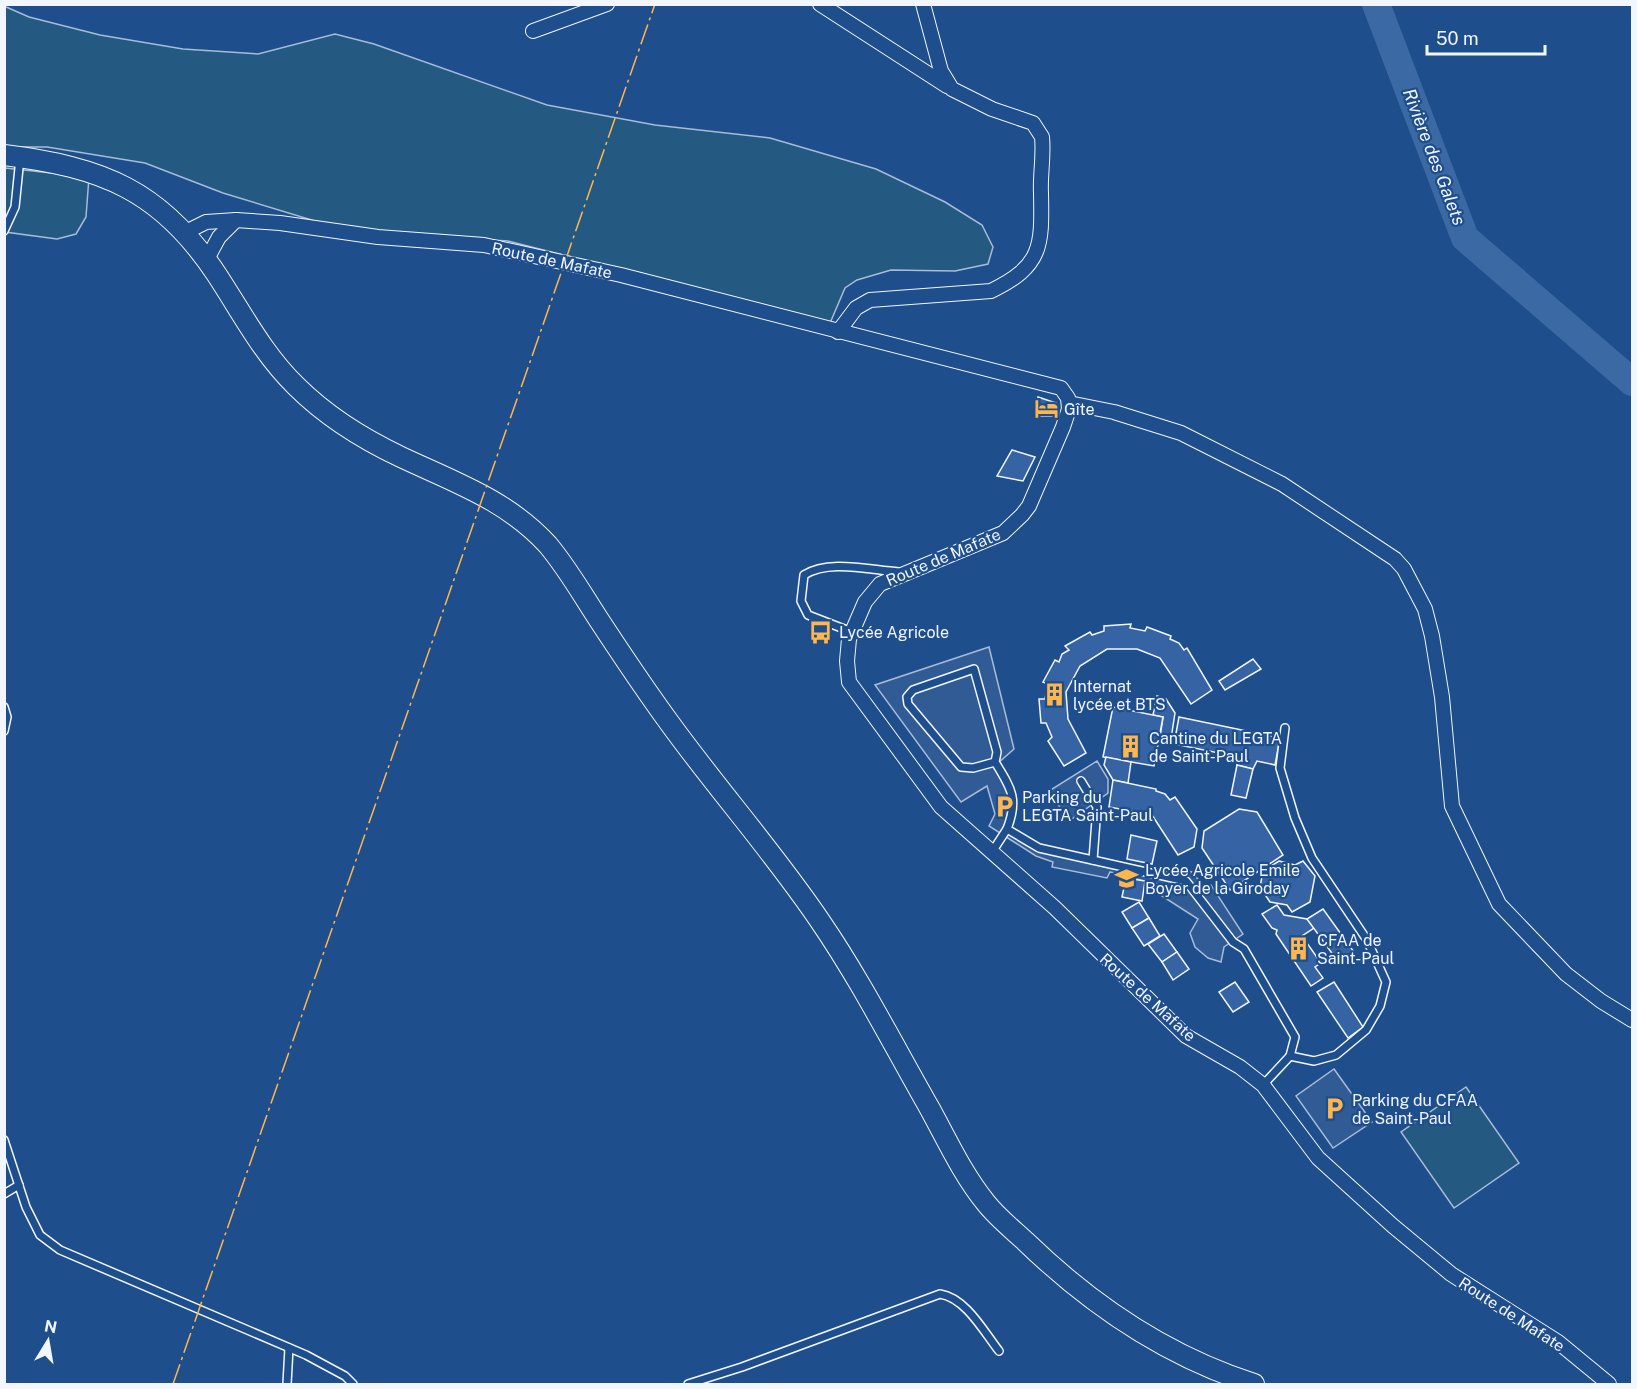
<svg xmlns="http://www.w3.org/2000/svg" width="1637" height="1389" font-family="'Public Sans',sans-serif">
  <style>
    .green { fill: #245a82; stroke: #a8bbd7; stroke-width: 1.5 }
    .parking { fill: #305b95; stroke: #a8bbd7; stroke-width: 1.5 }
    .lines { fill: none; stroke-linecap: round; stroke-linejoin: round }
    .river { stroke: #3b69a3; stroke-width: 28 }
    .building { fill: #3563a3; stroke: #f2f6ff; stroke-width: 1.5 }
    .lane-casing { stroke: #f2f6ff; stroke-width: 10 }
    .street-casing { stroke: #f2f6ff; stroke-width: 16 }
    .secondary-casing { stroke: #f2f6ff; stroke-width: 22 }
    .lane { stroke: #1f4e8c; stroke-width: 7 }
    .street { stroke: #1f4e8c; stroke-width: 14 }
    .secondary { stroke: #1f4e8c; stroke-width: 20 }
    .power { stroke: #ffb74d; stroke-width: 1.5; stroke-dasharray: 21 4.5 3 4.5; stroke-linecap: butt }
    .labels { text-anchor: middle; stroke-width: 4.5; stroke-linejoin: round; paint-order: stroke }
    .street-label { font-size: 16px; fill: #f2f6ff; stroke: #1f4e8c }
    .poi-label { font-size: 16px; fill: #f2f6ff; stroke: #1f4e8c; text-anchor: start }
    .water-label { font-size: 18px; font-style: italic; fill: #f2f6ff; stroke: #1f4e8c }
  </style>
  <rect width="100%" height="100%" fill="#1f4e8c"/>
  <g class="green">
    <polygon points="4,6 29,17 100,35 183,49 258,54 335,34 374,44 547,105 655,125 770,138 876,169 945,202 982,225 993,247 988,264 955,271 891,270 857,280 845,288 830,323 508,241 397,234 315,221 223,193 145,163 47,147 5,147"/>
    <polygon points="5,168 89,177 86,217 76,234 57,239 5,232"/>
    <polygon points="1466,1087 1519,1163 1454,1208 1401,1132"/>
  </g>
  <g class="parking">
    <polygon points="989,647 1014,749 997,764 1015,811 1008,829 1040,848 1160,874 1176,868 1192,872 1204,887 1211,885 1243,934 1224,947 1221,962 1208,958 1195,947 1190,933 1198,919 1162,896 1160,885 1110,872 1107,878 1052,867 1053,862 1036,856 989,826 995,814 987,786 961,802 875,685"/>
    <polygon points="1097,761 1108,779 1108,793 1069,821 1049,791"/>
    <polygon points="1334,1069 1372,1122 1333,1148 1296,1096"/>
  </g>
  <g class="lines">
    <polyline class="river" points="1376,4 1465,238 1632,382"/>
  </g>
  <g class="building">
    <polygon points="1038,397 1056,403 1056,416 1035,416"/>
    <polygon points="1012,450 1035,457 1023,481 997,476"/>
    <polygon points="1131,624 1130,628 1145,631 1147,627 1171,636 1170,639 1179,643 1184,650 1187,648 1212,690 1191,704 1160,658 1137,649 1107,649 1080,666 1066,692 1068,719 1086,753 1064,766 1048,741 1052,737 1046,723 1041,723 1039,699 1045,699 1048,684 1043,682 1055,660 1059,662 1062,654 1069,650 1065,646 1090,632 1092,635 1104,631 1104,626"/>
    <polygon points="1253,659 1261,669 1225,690 1219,681"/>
    <polygon points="1157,696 1166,699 1175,713 1171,739 1160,737 1163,717 1153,715"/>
    <polygon points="1113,707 1163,717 1154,766 1103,757"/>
    <polygon points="1179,717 1280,738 1275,765 1257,761 1253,769 1237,765 1239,757 1174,744"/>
    <polygon points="1106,757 1131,762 1128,783 1113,780 1104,765"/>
    <polygon points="1237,765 1253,769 1246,798 1231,795"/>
    <polygon points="1113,780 1156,789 1156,791 1165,794 1170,800 1175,797 1197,829 1194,847 1178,855 1152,815 1109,807"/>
    <polygon points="1239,809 1257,812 1283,855 1230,890 1202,848 1204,831"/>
    <polygon points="1131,835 1157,841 1152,864 1127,859"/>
    <polygon points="1279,861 1295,865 1303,861 1315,876 1310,902 1292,912 1287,905 1270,902 1260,887 1263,871"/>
    <polygon points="1126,878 1145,881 1142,901 1122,897"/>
    <polygon points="1139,902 1149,918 1132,928 1122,912"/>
    <polygon points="1277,905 1284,915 1307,919 1314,928 1302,936 1321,963 1315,967 1323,978 1311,986 1276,934 1277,930 1272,928 1262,914"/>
    <polygon points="1323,909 1354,952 1339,963 1307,919"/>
    <polygon points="1149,918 1160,936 1144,946 1132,928"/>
    <polygon points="1164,934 1177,952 1162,962 1148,944"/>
    <polygon points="1177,952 1189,969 1173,980 1162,962"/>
    <polygon points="1235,982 1249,1002 1233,1012 1219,992"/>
    <polygon points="1334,982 1363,1027 1348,1038 1317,992"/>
  </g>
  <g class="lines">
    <defs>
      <g id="lane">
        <polyline points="4,231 15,207 20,158"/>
        <path d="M852 632 808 615 801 601 804 575C829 559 869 570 899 572"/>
        <polyline points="4,707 7,717 4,731"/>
        <polyline points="1285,728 1280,768 1295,818 1312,858 1367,940 1386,982 1380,1006 1366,1030 1336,1055 1314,1061 1290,1056"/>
        <path d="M995 762 973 768 961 767 908 704 907 697 913 690 974 669 997 752 995 762C1011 788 1019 799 1007 829"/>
        <polyline points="1081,781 1097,807 1093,860"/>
        <polyline points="992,852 1007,829 1039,848 1186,881 1233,942 1244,949 1295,1037 1290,1056 1263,1085"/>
        <polyline points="4,1140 26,1207 40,1235 60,1250 306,1355 345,1376 353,1384"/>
        <polyline points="4,1194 19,1185"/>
        <polyline points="287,1384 289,1348"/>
        <path d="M688 1384 742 1367 940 1294C966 1298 984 1332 999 1351"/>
      </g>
      <g id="street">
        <polyline points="820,4 947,86"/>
        <polyline points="533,31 607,4"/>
        <polyline points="184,233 206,222 236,220 280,223 378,237 484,245 621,275 1061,388 1068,398 1069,409 1063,427 1029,506 1022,515 1003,533 880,584 865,602 849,639 847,661 849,682 941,807 1055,908 1186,1036 1240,1067 1263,1085 1318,1158 1393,1226 1451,1274 1558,1342 1609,1384"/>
        <polyline points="206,261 219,237 236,220"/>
        <path d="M838 332 856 308 870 300 991 291C1043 266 1042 245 1041 193 1040 174 1044 156 1042 137L1033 123 992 109 952 89 941 71 923 4"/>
        <polyline points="1069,403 1114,412 1181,433 1282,484 1395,559 1404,569 1425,609 1432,636 1442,697 1452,806 1499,904 1566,974 1601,1001 1632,1020"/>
      </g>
      <path id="secondary" d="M4 155C102 167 161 190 217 275 242 313 263 354 296 386 326 416 363 439 401 457 454 482 507 500 548 545 568 569 582 594 599 620 622 655 646 691 671 725 719 791 774 853 820 921 861 981 894 1046 930 1109 947 1140 963 1175 986 1203 997 1217 1012 1229 1025 1241 1091 1305 1166 1356 1254 1384"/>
    </defs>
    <use href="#lane" class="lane-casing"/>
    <use href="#street" class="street-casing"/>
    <use href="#secondary" class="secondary-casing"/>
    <use href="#lane" class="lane"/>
    <use href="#street" class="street"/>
    <use href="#secondary" class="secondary"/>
    <polyline class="power" points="173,1384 655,4"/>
  </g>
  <defs>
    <symbol id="hotel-bare" viewBox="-9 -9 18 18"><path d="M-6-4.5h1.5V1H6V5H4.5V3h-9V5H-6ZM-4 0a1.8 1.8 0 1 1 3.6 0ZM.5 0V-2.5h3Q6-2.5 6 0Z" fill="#ffb74d" stroke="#1f4e8c" stroke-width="2.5" paint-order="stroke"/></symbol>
    <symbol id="bus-bare" viewBox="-9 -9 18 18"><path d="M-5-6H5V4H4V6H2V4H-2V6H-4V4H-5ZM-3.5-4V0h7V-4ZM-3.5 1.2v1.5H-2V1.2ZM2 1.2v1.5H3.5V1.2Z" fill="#ffb74d" stroke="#1f4e8c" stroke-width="2.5" paint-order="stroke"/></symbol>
    <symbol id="building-bare" viewBox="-9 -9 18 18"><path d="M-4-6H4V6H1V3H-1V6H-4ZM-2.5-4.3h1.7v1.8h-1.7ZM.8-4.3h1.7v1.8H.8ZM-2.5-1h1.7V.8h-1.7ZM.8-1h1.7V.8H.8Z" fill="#ffb74d" stroke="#1f4e8c" stroke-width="2.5" paint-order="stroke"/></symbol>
    <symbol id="parking-bare" viewBox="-9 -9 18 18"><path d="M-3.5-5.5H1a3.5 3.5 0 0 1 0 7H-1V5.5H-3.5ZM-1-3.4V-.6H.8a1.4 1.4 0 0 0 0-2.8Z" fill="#ffb74d" stroke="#1f4e8c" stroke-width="2.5" paint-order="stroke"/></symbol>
    <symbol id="school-bare" viewBox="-9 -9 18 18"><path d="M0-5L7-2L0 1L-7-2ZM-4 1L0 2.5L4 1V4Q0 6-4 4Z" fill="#ffb74d" stroke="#1f4e8c" stroke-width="2.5" paint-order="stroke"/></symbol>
  </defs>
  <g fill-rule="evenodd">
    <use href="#hotel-bare" x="1030" y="392" width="33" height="33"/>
    <use href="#bus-bare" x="804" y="616" width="33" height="33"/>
    <use href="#building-bare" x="1038" y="678" width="33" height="33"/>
    <use href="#building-bare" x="1114" y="730" width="33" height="33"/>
    <use href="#parking-bare" x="988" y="790" width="33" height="33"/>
    <use href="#school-bare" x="1110" y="862" width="33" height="33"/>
    <use href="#building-bare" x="1282" y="932" width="33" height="33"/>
    <use href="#parking-bare" x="1318" y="1092" width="33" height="33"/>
  </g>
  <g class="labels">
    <g class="street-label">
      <text transform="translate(552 260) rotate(12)" y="6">Route de Mafate</text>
      <text transform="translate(943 557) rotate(-23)" y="6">Route de Mafate</text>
      <text transform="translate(1148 997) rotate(42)" y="6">Route de Mafate</text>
      <text transform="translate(1512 1314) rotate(33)" y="6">Route de Mafate</text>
    </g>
    <g class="poi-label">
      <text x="1064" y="415">Gîte</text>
      <text x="839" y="638">Lycée Agricole</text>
      <text x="1073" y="692">Internat<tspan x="1073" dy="18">lycée et BTS</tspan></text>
      <text x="1149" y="744">Cantine du LEGTA<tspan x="1149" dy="18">de Saint-Paul</tspan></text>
      <text x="1022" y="803">Parking du<tspan x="1022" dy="18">LEGTA Saint-Paul</tspan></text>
      <text x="1145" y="876">Lycée Agricole Emile<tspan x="1145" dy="18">Boyer de la Giroday</tspan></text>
      <text x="1317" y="946">CFAA de<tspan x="1317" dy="18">Saint-Paul</tspan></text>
      <text x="1352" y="1106">Parking du CFAA<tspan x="1352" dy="18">de Saint-Paul</tspan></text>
    </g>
    <g class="water-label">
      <text transform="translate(1434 157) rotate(69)" y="6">Rivière des Galets</text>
    </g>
  </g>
  <rect width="1637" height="1389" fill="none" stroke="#f2f6ff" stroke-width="12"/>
  <g transform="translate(48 1341) rotate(11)" stroke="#1f4e8c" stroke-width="4.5" paint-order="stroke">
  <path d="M0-4.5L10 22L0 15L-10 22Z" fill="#f2f6ff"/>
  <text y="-9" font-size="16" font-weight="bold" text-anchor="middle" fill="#f2f6ff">N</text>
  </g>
  <path d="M1427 45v9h118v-9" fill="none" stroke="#f2f6ff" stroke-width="3"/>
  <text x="1436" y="45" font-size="18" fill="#f2f6ff" stroke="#1f4e8c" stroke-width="4.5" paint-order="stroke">50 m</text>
</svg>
